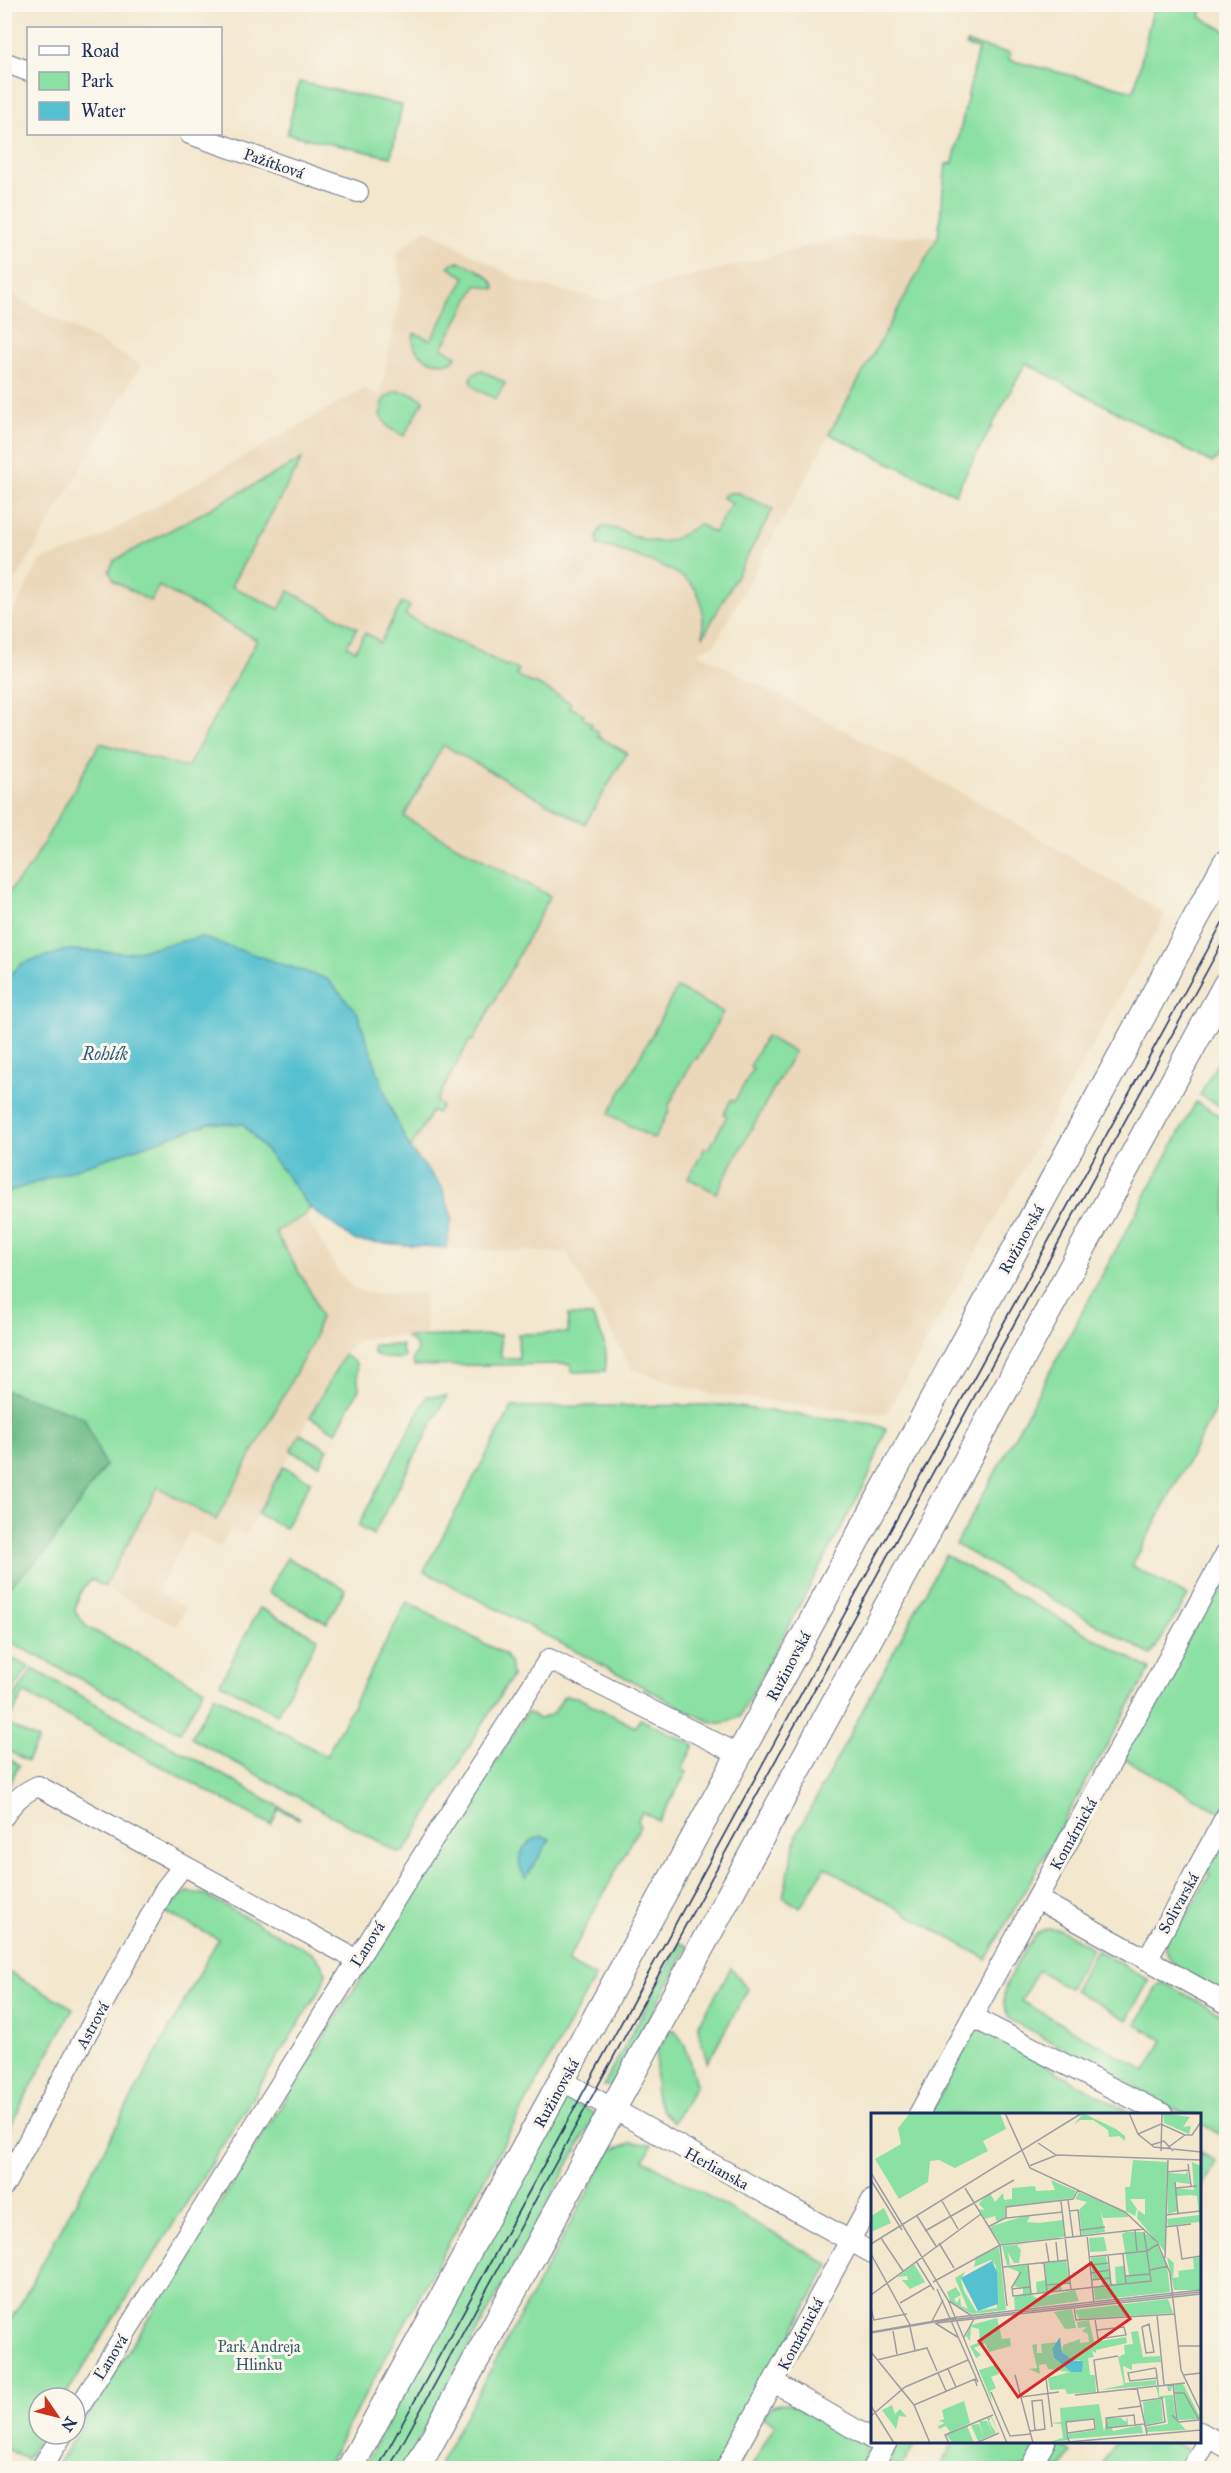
<svg xmlns="http://www.w3.org/2000/svg" width="1231" height="2473" font-family="'IM FELL Great Primer',serif">
  <style>
    .built { fill: #ebd8ba }
    .green { fill: #8be0a3; stroke: #538880; stroke-width: 1.5 }
    .forest { fill: #70be89; stroke: #467674; stroke-width: 1.5 }
    .water { fill: #55c0cf; stroke: #387896; stroke-width: 1.5 }
    .lines { fill: none; stroke-linecap: round; stroke-linejoin: round }
    .minor-casing { stroke: #676f85; stroke-width: 22 }
    .tertiary-casing { stroke: #676f85; stroke-width: 28 }
    .minor { stroke: #fff; stroke-width: 20 }
    .tertiary { stroke: #fff; stroke-width: 26 }
    .tram { stroke: #1b2f5e; stroke-width: 1.5 }
    .labels { text-anchor: middle; stroke-width: 6; stroke-linejoin: round; paint-order: stroke }
    .street-label { font-size: 16px; fill: #1b2f5e; stroke: #fbf7ec }
    .park-label { font-size: 16px; fill: #375b6f; stroke: #fbf7ec }
    .water-label { font-size: 18px; font-style: italic; fill: #2c5a80; stroke: #fbf7ec }
    .inset-road { fill: none; stroke: #9d9da1; stroke-width: 1.5 }
    .view { fill: #d62828; fill-opacity: 0.15; stroke: #d62828; stroke-width: 3 }
    .inset-edge { fill: none; stroke: #1b2f5e; stroke-width: 3 }
  </style>
  <rect width="100%" height="100%" fill="#fbf7ec"/>
  <filter id="ink" filterUnits="userSpaceOnUse"><feTurbulence type="fractalNoise" baseFrequency=".0167" numOctaves="2"/><feDisplacementMap in="SourceGraphic" scale="12" xChannelSelector="R" yChannelSelector="G"/><feConvolveMatrix kernelMatrix="1 2 1 2 8 2 1 2 1" color-interpolation-filters="sRGB"/></filter>
  <filter id="wash" filterUnits="userSpaceOnUse"><feTurbulence type="fractalNoise" baseFrequency=".008" numOctaves="4" result="noise"/><feDisplacementMap in="SourceGraphic" scale="24" xChannelSelector="R" yChannelSelector="G"/><feGaussianBlur stdDeviation="1.35" result="paint"/><feColorMatrix in="noise" values="0 0 0 0 0 0 0 0 0 0 0 0 0 0 0 0 0 1.4 0 .05"/><feComposite in="paint" operator="in"/></filter>
  <g filter="url(#wash)">
    <rect width="100%" height="100%" fill="#f3e7ce"/>
    <g class="built">
      <polygon points="426,229 521,281 602,300 847,236 938,236 715,644 697,652 995,811 1166,914 886,1414 711,1394 632,1370 567,1253 446,1248 452,1217 422,1165 410,1149 5,979 5,627 41,560 87,545 365,388 380,396 401,290 397,252"/>
      <polygon points="5,291 141,365 5,599"/>
      <polygon points="305,1215 339,1273 355,1289 374,1294 424,1293 426,1336 372,1337 356,1341 344,1355 245,1536 231,1528 220,1547 190,1531 157,1591 186,1608 176,1626 104,1587 158,1487 216,1519 314,1339 320,1317 313,1296 275,1232"/>
    </g>
    <g class="green">
      <polygon points="1154,5 1203,5 1200,17 1226,31 1226,450 1212,463 1026,363 955,494 829,434 938,237 946,164 953,163 978,49 966,46 967,43 1010,53 1009,60 1134,91"/>
      <polygon points="299,82 402,105 391,157 287,134"/>
      <path d="M459 262C470 265 494 276 495 289L477 285 442 348 457 356 451 362C433 366 409 355 414 333L431 340 465 277 448 267 452 263Z"/>
      <path d="M481 370 505 383 496 399C486 393 468 389 471 376Z"/>
      <polygon points="396,391 411,393 424,400 404,436 389,428 380,415 384,399"/>
      <polygon points="302,459 231,586 279,609 289,591 357,628 347,646 355,651 365,633 378,640 377,642 380,643 402,602 410,606 405,615 457,643 459,641 506,666 507,665 519,670 516,675 533,684 535,683 571,703 569,707 584,714 582,718 592,724 590,727 599,732 597,736 627,753 585,824 443,745 404,817 550,896 473,1041 470,1040 436,1102 442,1106 437,1113 432,1111 410,1149 391,1109 262,959 201,937 128,953 67,950 5,979 5,896 30,867 100,743 187,768 257,640 159,586 150,601 114,581 109,570 115,560"/>
      <path d="M728 493H738L773 509 703 637C703 621 705 600 693 586 678 568 621 550 598 545L597 535 602 527C613 527 620 530 629 534 661 548 672 542 699 524L714 533 732 503 722 497Z"/>
      <polygon points="677,988 723,1012 697,1059 694,1058 668,1107 670,1109 654,1139 609,1114"/>
      <polygon points="766,1036 794,1052 716,1193 688,1178 705,1148 709,1149 727,1116 724,1114 731,1100 734,1102 753,1069 750,1066"/>
      <polygon points="1226,1046 1226,1109 1200,1095"/>
      <polygon points="1196,1102 1226,1119 1226,1389 1132,1566 1188,1596 1151,1655 956,1545"/>
      <polygon points="210,1123 243,1124 284,1172 310,1208 305,1215 275,1232 313,1296 320,1317 314,1339 216,1520 158,1487 104,1587 91,1579 79,1594 75,1611 87,1627 204,1689 180,1732 5,1639 4,1193"/>
      <path d="M568 1315 592 1316C602 1334 609 1350 605 1371L572 1372 571 1364 414 1366 412 1360 417 1350 416 1345 406 1337 500 1335 501 1358H519L518 1334 568 1333Z"/>
      <polygon points="373,1345 402,1345 401,1349 405,1356 402,1359 383,1358 373,1353"/>
      <polygon points="344,1355 356,1363 359,1389 336,1432 310,1417"/>
      <polygon points="427,1396 447,1396 373,1535 358,1526"/>
      <path d="M722 1405 873 1424 886 1429 869 1476 740 1716C725 1725 717 1725 702 1718L424 1571 512 1407Z"/>
      <polygon points="300,1434 328,1449 319,1465 291,1451"/>
      <polygon points="283,1467 311,1481 285,1528 257,1514"/>
      <polygon points="945,1555 1150,1669 986,1959 825,1867 800,1908 783,1897 797,1834"/>
      <polygon points="287,1558 345,1589 327,1623 268,1592"/>
      <polygon points="1226,1569 1226,1805 1222,1813 1123,1758"/>
      <polygon points="407,1602 504,1654 510,1663 512,1676 405,1851 399,1853 191,1738 214,1695 326,1756"/>
      <polygon points="260,1608 318,1638 277,1714 220,1683"/>
      <polygon points="5,1655 29,1667 5,1703"/>
      <polygon points="33,1669 300,1818 299,1819 279,1809 271,1825 24,1693 7,1724 38,1740 27,1761 5,1749 5,1711"/>
      <polygon points="564,1696 577,1697 635,1727 640,1719 694,1745 682,1769 687,1772 659,1821 642,1812 638,1819 640,1826 567,1962 595,1977 325,2468 55,2468 527,1712 539,1719 553,1714"/>
      <polygon points="5,1757 19,1765 5,1792"/>
      <path d="M1226 1823V1995C1209 1985 1164 1968 1165 1945 1166 1935 1173 1923 1177 1914L1185 1918 1210 1874 1201 1869Z"/>
      <polygon points="187,1892 203,1894 312,1953 320,1961 326,1973 321,1988 64,2398 39,2398 39,2434 42,2434 26,2459 5,2448 5,2332 218,1939 165,1912 172,1903"/>
      <path d="M1048 1928 1059 1929 1092 1948 1069 1988 1038 1970 1021 2001 1146 2071 1163 2040 1136 2025 1158 1985 1163 1982 1226 2017V2138L1200 2123V2114H1184L1011 2020C990 1994 1019 1962 1033 1938L1040 1931Z"/>
      <polygon points="681,1943 688,1946 616,2080 610,2086 603,2086"/>
      <polygon points="1096,1950 1149,1980 1127,2020 1074,1990"/>
      <path d="M731 1968 748 1989 707 2063C705 2050 697 2036 699 2024Z"/>
      <polygon points="5,1970 73,2008 8,2130 4,2128"/>
      <polygon points="977,2027 1132,2114 930,2114"/>
      <polygon points="670,2030 675,2030 685,2045 696,2085 673,2123 662,2110 656,2097 655,2079 657,2052"/>
      <polygon points="565,2099 596,2114 403,2468 363,2468"/>
      <polygon points="632,2142 652,2145 644,2160 829,2265 719,2468 437,2468 610,2151"/>
      <polygon points="1200,2152 1216,2162 1200,2194"/>
      <polygon points="785,2403 792,2404 864,2444 869,2455 865,2468 751,2468 775,2424 763,2417 772,2406"/>
      <polygon points="892,2442 916,2442 901,2468 883,2458"/>
      <polygon points="954,2442 1043,2442 1028,2468 939,2468"/>
      <polygon points="1115,2442 1173,2442 1191,2452 1188,2468 1101,2468"/>
      <polygon points="1060,2446 1071,2452 1062,2468 1048,2468"/>
    </g>
    <polygon class="forest" points="5,1390 84,1417 105,1466 46,1552 5,1590"/>
    <g class="water">
      <polygon points="201,937 327,979 357,1012 391,1110 410,1149 442,1187 452,1217 446,1248 356,1241 310,1208 284,1172 243,1124 210,1123 5,1193 5,979 23,963 67,950 128,953"/>
      <path d="M542 1836 550 1839 526 1878C512 1861 522 1842 542 1836Z"/>
    </g>
  </g>
  <g filter="url(#ink)">
    <g class="lines">
      <defs>
        <g id="minor">
          <polyline points="4,62 28,71"/>
          <polyline points="190,134 358,192"/>
          <path d="M4 1816C13 1802 22 1793 38 1786L357 1960"/>
          <polyline points="1037,1899 1226,2003"/>
          <polyline points="1147,1960 1226,1816"/>
          <polyline points="972,2017 1163,2114"/>
          <polyline points="563,2081 872,2253"/>
          <polyline points="919,2114 1226,1553"/>
          <polyline points="4,2186 151,1915 165,1889 183,1866"/>
          <polyline points="774,2382 872,2439"/>
          <polyline points="75,2414 414,1869 549,1659 740,1755"/>
          <polyline points="1200,2432 1226,2447"/>
          <polyline points="41,2468 63,2434"/>
          <polyline points="726,2468 872,2200"/>
          <polyline points="872,2468 887,2442"/>
          <polyline points="1030,2468 1045,2442"/>
          <polyline points="1192,2468 1209,2437"/>
        </g>
        <g id="tertiary">
          <polyline points="350,2468 1226,863"/>
          <polyline points="417,2468 1226,985"/>
        </g>
      </defs>
      <use href="#minor" class="minor-casing"/>
      <use href="#tertiary" class="tertiary-casing"/>
      <use href="#minor" class="minor"/>
      <use href="#tertiary" class="tertiary"/>
      <g class="tram">
        <polyline points="378,2468 1226,916"/>
        <polyline points="389,2468 1226,936"/>
      </g>
    </g>
  </g>
  <g class="labels">
    <g class="street-label">
      <text transform="translate(274 163) rotate(19)" y="6">Pažítková</text>
      <text transform="translate(1021 1239) rotate(-61)" y="6">Ružinovská</text>
      <text transform="translate(788 1666) rotate(-62)" y="6">Ružinovská</text>
      <text transform="translate(1073 1834) rotate(-61)" y="6">Komárnická</text>
      <text transform="translate(1178 1903) rotate(-61)" y="6">Solivarská</text>
      <text transform="translate(367 1944) rotate(-58)" y="6">Ľanová</text>
      <text transform="translate(92 2025) rotate(-61)" y="6">Astrová</text>
      <text transform="translate(556 2093) rotate(-61)" y="6">Ružinovská</text>
      <text transform="translate(717 2168) rotate(29)" y="6">Herlianska</text>
      <text transform="translate(800 2334) rotate(-62)" y="6">Komárnická</text>
      <text transform="translate(110 2357) rotate(-58)" y="6">Ľanová</text>
    </g>
    <g class="park-label">
      <text x="259" y="2352">Park Andreja<tspan x="259" dy="18">Hlinku</tspan></text>
    </g>
    <g class="water-label">
      <text x="105" y="1060">Rohlík</text>
    </g>
  </g>
  <g transform="translate(871 2113)">
    <rect width="330" height="330" fill="#f3e7ce"/>
    <path d="M39 0H129L135 16 112 28 117 38 84 55 68 47 59 48 57 69 28 86 4 46 30 31 27 15ZM212 0 245 16 254 23V28L248 23 238 24 237 17 222 7H209L203 12ZM292 0 319 4 312 14 320 13 318 21 293 10ZM262 47 296 49 295 140 266 105 267 97 274 102V86H259L266 96 264 103 255 98 254 74H259ZM321 49 330 53V116L328 109 297 113 296 106 328 102 326 83 319 82 306 83 307 98 297 101V60L315 61 316 57 319 71 304 69V75L323 77ZM180 67 205 78 202 85 134 94 135 103 121 113 154 103H159L156 109 168 110 192 107 193 124 130 131 119 115 126 109 124 103 114 106 108 96 114 97 108 91 110 88 119 80 124 89 132 80 133 87 141 86V75L164 73 165 78 184 77ZM208 79 256 100 257 104 232 105 229 96 234 119 211 122 208 97 216 89 204 86ZM13 95 20 110 0 119V103ZM255 119H272L283 126 296 152 299 179 224 187 223 175 231 172 230 166 222 167 220 145 235 143 240 170 245 172 244 154 253 153 254 162H258L251 121ZM233 124 236 138 219 139 218 125ZM159 130 146 132 150 137 148 150H143L137 140 139 152H136L131 133ZM128 134 135 197 101 201 79 188 76 179 85 174 90 182 83 186 86 190 89 184 90 193 97 196 84 165 94 159 90 167 93 178 105 198 126 195 125 153 120 147 103 154 105 144ZM296 144 303 150 302 165 308 164 307 158 323 156 322 145 330 144V177H303ZM195 147 199 169 190 171 191 177 166 180 165 169 175 167 174 150ZM43 151 54 169 39 176 31 167H37L36 163 26 164ZM157 152 160 181 165 185 204 177 208 188 144 197 143 184 152 181V175L143 173 148 159 136 154ZM297 186 302 200 208 206 204 197ZM201 196 205 215 194 216 183 199ZM126 205 131 226 139 225 140 233 118 239 114 230 103 235 110 242 105 245 99 233 109 229 108 216 100 214 99 228 95 223 100 212ZM218 207 223 229 255 224 256 230 225 237V240L221 238 223 244 217 245 219 262H224L225 279 196 281 194 276 179 277 177 265 199 259 177 256 175 251 168 252 169 261 158 256 166 255 161 232 166 231V240H171L170 231 186 229 181 238 183 245 200 259 209 247 203 248 191 239 192 232 209 226V230L218 229 217 221 211 218 216 214 207 215 206 209ZM267 218 272 244 289 243 290 249 261 251V257L252 253 254 270 285 267V272L228 277 253 272 247 244 254 241 253 232 262 231 260 219ZM124 252 128 261 120 264 125 275 119 278 121 289 108 257ZM303 271H312L330 306 307 307ZM301 272 300 278H297L296 273 288 274V283L302 282 305 306 315 317 275 319V314L297 311 294 285H288L285 274ZM290 286 292 308 274 312 272 289ZM93 288 99 310 79 319 75 313 68 316 67 313 74 310 68 308 73 306 71 297ZM228 291 233 319 236 305H250L255 309 256 303 257 312 241 315 242 318 270 312 272 320 198 326V321L225 317 224 306 195 309 197 327 175 330 192 325 190 311 179 310 190 309 189 295ZM21 292 24 301 29 296 36 304 28 303 25 316 11 297ZM120 304 118 308 125 320 107 328 100 312 108 311 113 324 108 308H116L121 320 116 305 121 304 127 320ZM96 313 103 330H82L75 322Z" fill="#8be0a3"/>
    <path d="M121 148 126 159 127 191 107 198 90 165ZM189 224 191 239 203 248H212L211 259H200L183 245 181 236Z" fill="#55c0cf"/>
    <path class="inset-road" d="M134 0 159 55 254 99 286 129 299 160 310 257 330 299M258 0 267 21 283 34 330 39M267 21 290 11 314 22M167 30 185 42M280 32 293 28 302 38M295 36 314 22H321L330 9M290 38 291 0M317 51 320 73M158 53 186 42 330 47M296 59 318 57M0 60 77 187 136 330M0 67 31 117M304 69 307 101M94 75 129 132 136 193M305 75 326 73M197 87 202 124M71 88 87 116M190 88 200 177M198 98 207 97 210 123M295 102 329 98M46 103 65 133M136 105 192 99M135 106V94L202 86 207 77M306 112 311 146 330 143M117 114 136 104M294 114 320 111M210 117 234 114M264 117 266 139M54 118 143 67M216 122 223 190M10 125 32 158M185 129 187 148M68 130 83 155M175 130 178 149M0 131 211 0M0 141 39 212M252 141 255 171M237 142 240 172M218 144 276 138 287 131M294 145 297 46M45 148 63 177M173 150 176 179M157 151 160 181M219 152 238 150M132 154 197 147M279 157 297 153M150 159 141 174 142 183 280 168 273 119M220 160 239 157M255 163 279 161M221 167 240 165M62 169 129 132 273 116M175 172 199 170M66 176 107 269M141 176 160 174M0 182 110 101M78 188 101 203M29 190 60 172M203 195 205 207 304 201M0 196 3 207 36 201M286 202 293 272M224 206 227 226 255 222 253 214 226 217M61 208 72 187M64 210 88 225M66 210 330 181M278 211 283 239 275 240 271 214ZM39 214 44 237M22 218 26 241M0 219 87 204 330 177M0 220 69 208 330 179M93 224 103 206M308 233H330M0 239 43 292 59 330M6 247 56 235 66 258M77 256 85 274M67 260 75 278M144 262 162 330M312 262 330 260M175 265 181 314M286 265 259 268 257 260 284 255 285 256 287 272M302 271 306 307M266 275 276 321M120 279 139 323 160 321M227 279 223 247 247 243M303 280H313L328 307M204 282 314 270M150 284 188 279M270 288 291 285 294 309 273 313M43 292 104 266 106 273M0 293 23 330M247 296 271 293M301 302 308 309 328 307M0 303 34 274 97 247M264 312 263 302 235 305 236 315 273 311M159 318 174 316 171 287 161 288 164 317M197 320 224 316 223 306 195 309 197 325 198 328M78 330 74 322 122 302M105 330 128 320M187 330 330 317"/>
    <path class="view" d="M220 150 259 206 147 284 108 228Z"/>
    <rect width="330" height="330" class="inset-edge"/>
  </g>
  <rect width="1231" height="2473" fill="none" stroke="#fbf7ec" stroke-width="24"/>
  <rect x="27" y="27" width="195" height="108" fill="#fbf7ec" stroke="#a1a7b3" stroke-width="1.5"/>
  <rect x="39" y="46" width="30" height="9" fill="#ffffff" stroke="#a1a7b3" stroke-width="1.5"/>
  <text x="81" y="57" font-size="18" fill="#1b2f5e">Road</text>
  <rect x="39" y="72" width="30" height="18" fill="#8be0a3" stroke="#a1a7b3" stroke-width="1.5"/>
  <text x="81" y="87" font-size="18" fill="#1b2f5e">Park</text>
  <rect x="39" y="102" width="30" height="18" fill="#55c0cf" stroke="#a1a7b3" stroke-width="1.5"/>
  <text x="81" y="117" font-size="18" fill="#1b2f5e">Water</text>
  <g transform="translate(57 2416) rotate(125)"><circle r="28" fill="#fbf7ec" stroke="#a1a7b3" stroke-width="1.5"/>
  <path d="M0-4.5L10 22L0 15L-10 22Z" fill="#c8321e"/>
  <text y="-9" font-size="16" font-weight="bold" text-anchor="middle" fill="#1b2f5e">N</text>
  </g>
</svg>
